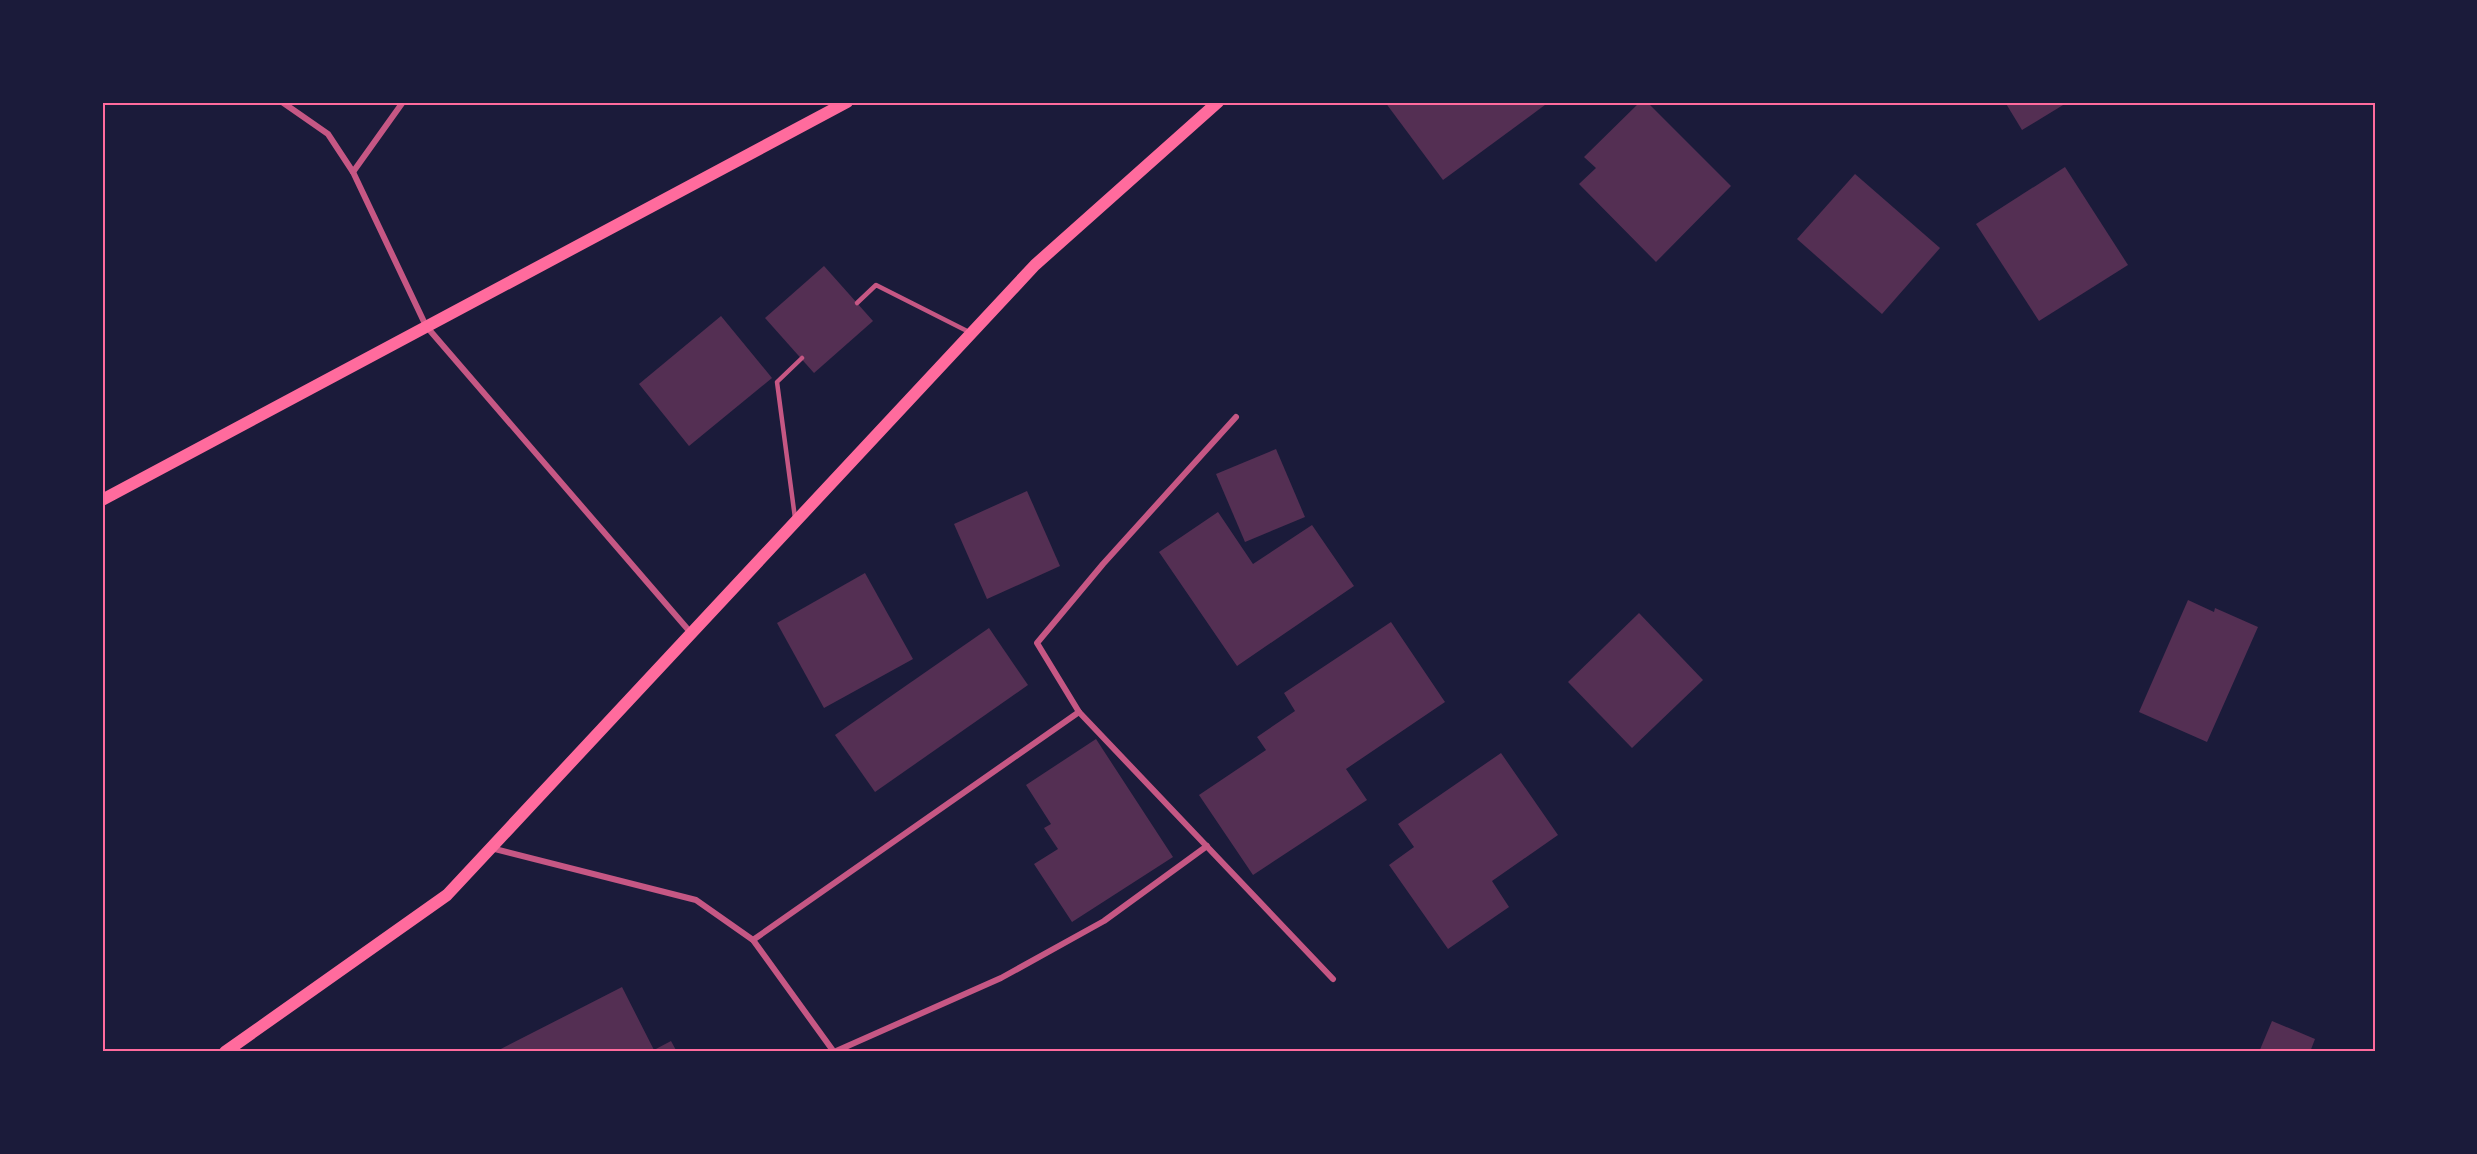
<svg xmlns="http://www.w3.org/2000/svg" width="2477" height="1154" font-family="'Roboto Condensed',sans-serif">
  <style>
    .building { fill: #542f53 }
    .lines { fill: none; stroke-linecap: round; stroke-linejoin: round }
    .service { stroke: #c65784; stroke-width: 4.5 }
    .minor { stroke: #c65784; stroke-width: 6 }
    .secondary { stroke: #ff6b9d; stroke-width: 12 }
    .neatline { fill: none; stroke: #ff6b9d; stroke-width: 2 }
  </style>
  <rect width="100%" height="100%" fill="#1b1b3a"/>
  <g class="building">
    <polygon points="1385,102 1549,102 1443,180"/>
    <polygon points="1640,102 1647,102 1731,186 1656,262 1579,184 1596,168 1584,157"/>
    <polygon points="2005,102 2068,102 2022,130"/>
    <polygon points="2065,167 2128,265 2039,321 1976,224"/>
    <polygon points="1855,174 1940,248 1882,314 1797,239"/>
    <polygon points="824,266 873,321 814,373 765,318"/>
    <polygon points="721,316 772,378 689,446 639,384"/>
    <polygon points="1276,449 1305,517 1245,542 1216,474"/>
    <polygon points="1027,491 1060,566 987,599 954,524"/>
    <polygon points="1218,512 1253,564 1312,525 1354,586 1237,666 1159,552"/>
    <polygon points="865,573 913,659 824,708 777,623"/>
    <polygon points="2188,600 2214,612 2215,608 2258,627 2207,742 2139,712"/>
    <polygon points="1639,613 1703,680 1632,748 1568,682"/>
    <polygon points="1391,622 1445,702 1346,769 1367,800 1253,875 1199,795 1266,750 1257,737 1295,711 1284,693"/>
    <polygon points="989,628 1028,685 875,792 835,735"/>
    <polygon points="1096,739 1173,857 1072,922 1034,864 1058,849 1044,828 1051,824 1026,785"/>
    <polygon points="1501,753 1558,835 1492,881 1509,907 1448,949 1389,865 1414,847 1398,824"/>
    <polygon points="622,987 654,1050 671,1041 677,1052 495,1052"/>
    <polygon points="2272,1021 2315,1039 2310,1052 2259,1052"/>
  </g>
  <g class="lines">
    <g class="service">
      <polyline points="857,303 876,285 969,332"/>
      <polyline points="795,518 777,382 802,358"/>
    </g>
    <g class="minor">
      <polyline points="282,102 328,134 353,172 426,326 691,633"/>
      <polyline points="353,172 403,102"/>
      <polyline points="1236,417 1103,564 1037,643 1079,712 1333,979"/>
      <polyline points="491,848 696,900 753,940 834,1052"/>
      <polyline points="753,940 1079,712"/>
      <polyline points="834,1052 1001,978 1104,921 1207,846"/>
    </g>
    <g class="secondary">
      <polyline points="102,500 847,102"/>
      <polyline points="225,1052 447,895 1035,265 1218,102"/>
    </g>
  </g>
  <rect width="2477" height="1154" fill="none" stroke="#1b1b3a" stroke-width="207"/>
  <rect x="104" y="104" width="2270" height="946" class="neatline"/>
</svg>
